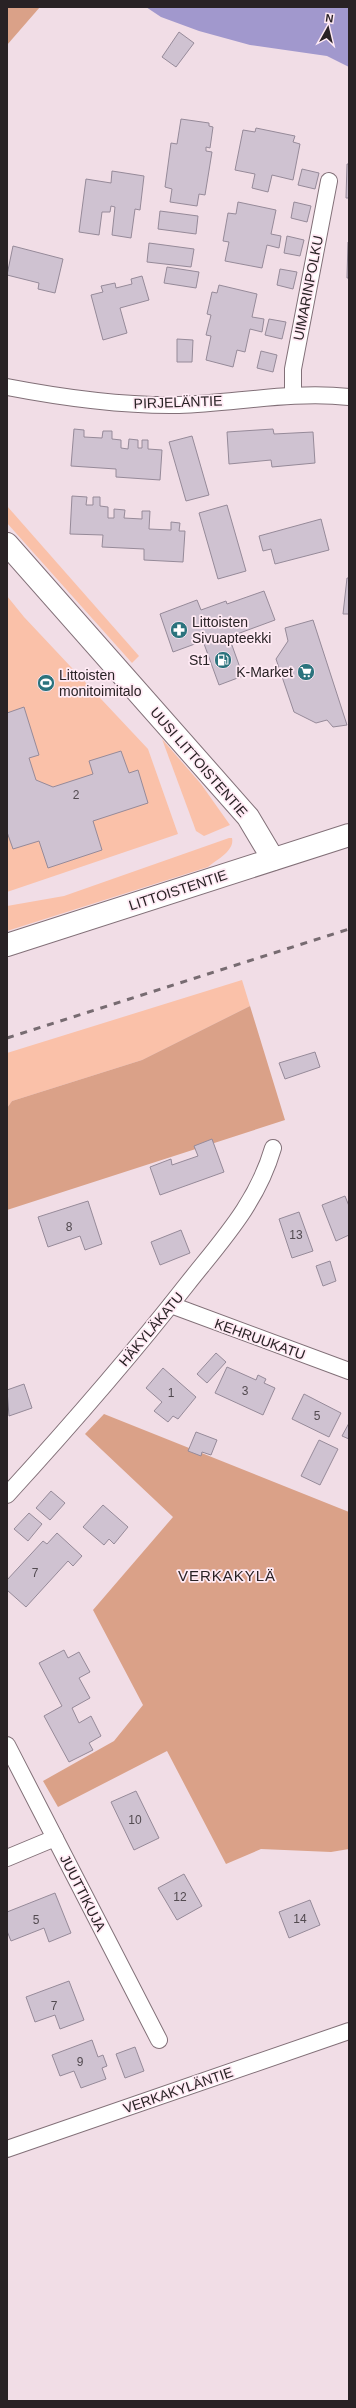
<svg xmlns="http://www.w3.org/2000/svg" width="356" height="2408" font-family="Helvetica,sans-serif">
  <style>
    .green { fill: #fac1a9 }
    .forest { fill: #daa188 }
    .water { fill: #a198cd }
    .building { fill: #cfc2d1; stroke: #968a99 }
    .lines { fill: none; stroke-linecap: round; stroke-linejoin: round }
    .street-casing { stroke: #827078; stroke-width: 18 }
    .secondary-casing { stroke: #827078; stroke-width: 24 }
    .street { stroke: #fff; stroke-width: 16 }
    .secondary { stroke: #fff; stroke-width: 22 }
    .rail { stroke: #776b71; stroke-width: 3; stroke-dasharray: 7 7; stroke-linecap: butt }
    .labels { text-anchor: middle; stroke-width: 3.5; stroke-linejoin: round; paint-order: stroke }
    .number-label { font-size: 12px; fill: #524a50 }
    .street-label { font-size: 14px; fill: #292225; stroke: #ffeaf4 }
    .poi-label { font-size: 14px; fill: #292225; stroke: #ffeaf4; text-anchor: start }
    .neighbourhood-label { font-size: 15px; letter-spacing: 1px; fill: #292225; stroke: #ffeaf4 }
  </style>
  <rect width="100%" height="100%" fill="#f1dde6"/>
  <g class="green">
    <polygon points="7,506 139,656 132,663 7,523"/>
    <polygon points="7,596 24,617 148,749 178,834 7,892"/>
    <polygon points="162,739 201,784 230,825 204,836 196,831"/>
    <path d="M229 838H232C235 851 216 860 208 867L7 931V906L64 896Z"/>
    <polygon points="242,980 250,1006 142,1060 12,1101 7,1108 7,1053"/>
  </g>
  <g class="forest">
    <polygon points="7,7 40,7 7,45"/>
    <polygon points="250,1006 285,1120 7,1210 7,1108 12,1101 142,1060"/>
    <polygon points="104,1414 349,1512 349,1849 331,1852 261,1849 226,1864 167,1751 58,1807 43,1781 114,1741 143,1705 93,1610 173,1517 85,1434"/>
  </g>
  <polygon class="water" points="146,7 349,7 349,67 327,56 250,45 199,31 161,17"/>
  <g class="building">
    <polygon points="179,32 194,43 176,67 162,57"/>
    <polygon points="181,119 209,123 209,126 213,127 210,148 206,147 206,151 212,152 205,195 199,194 197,206 170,202 172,189 165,187 171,143 177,144"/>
    <polygon points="256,128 295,136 293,142 300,144 293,180 272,175 268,192 252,188 255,174 235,170 243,130 255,132"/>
    <polygon points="347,164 349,164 349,198 346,198"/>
    <polygon points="302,169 319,173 315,189 298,185"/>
    <polygon points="112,171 144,176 140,210 135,209 131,238 112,235 115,207 111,206 110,212 102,212 99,235 79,232 86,179 111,183"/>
    <polygon points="238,202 276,210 271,234 281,236 279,248 267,245 262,268 225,261 229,242 223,241 228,213 236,214"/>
    <polygon points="294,202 311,206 307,222 291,218"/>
    <polygon points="160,211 198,216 196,234 158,229"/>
    <polygon points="287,236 304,240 300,256 284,253"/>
    <polygon points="348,242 349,242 349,278 347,278"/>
    <polygon points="149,243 194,249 191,267 147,262"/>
    <polygon points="13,246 63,259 55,293 38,289 39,283 7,275"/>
    <polygon points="167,267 199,272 196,288 164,283"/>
    <polygon points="280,269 297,272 293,289 277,285"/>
    <polygon points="142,276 149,300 120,308 127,333 103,340 91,295 103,292 101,286 115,283 116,288 132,284 131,279"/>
    <polygon points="219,285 257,294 252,317 264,319 262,332 250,329 245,352 237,350 233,367 206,360 211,336 206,335 211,315 207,314 212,292 217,293"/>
    <polygon points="269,319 286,322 282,339 265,335"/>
    <polygon points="177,339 193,340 192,362 177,362"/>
    <polygon points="261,351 277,355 273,372 257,368"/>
    <polygon points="74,429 84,430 84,437 102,438 103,431 112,431 112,439 121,440 121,448 128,449 129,439 138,440 138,448 142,448 142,440 148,440 148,449 162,450 160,480 116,477 116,469 71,466"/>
    <polygon points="273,429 274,434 313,432 315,463 272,467 271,460 229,464 227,432"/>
    <polygon points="192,436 209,495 186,501 169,442"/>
    <polygon points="72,496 87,497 86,505 93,505 93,497 100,497 100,506 108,507 108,518 114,518 114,509 125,510 124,518 142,519 142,511 150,511 149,529 171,530 171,522 180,523 179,531 185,531 183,562 144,560 144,549 102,547 103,535 70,534"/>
    <polygon points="227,505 246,571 218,579 199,513"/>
    <polygon points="321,519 329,550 275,564 271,549 263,551 259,536"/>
    <polygon points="347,578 349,578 349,614 343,614"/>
    <polygon points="264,591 275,620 229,637 243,676 219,685 203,641 173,652 160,614 197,600 201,610 226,601 227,604"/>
    <polygon points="313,620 347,725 333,727 327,720 316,723 294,712 276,659 288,641 285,628"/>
    <polygon points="24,707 39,755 29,758 36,780 53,787 93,774 89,761 121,751 129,773 138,770 148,803 93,821 102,850 48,868 39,841 13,849 7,832 7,713"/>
    <polygon points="315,1052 320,1067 285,1079 279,1063"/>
    <polygon points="212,1139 224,1172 160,1195 150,1167 171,1159 172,1165 198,1156 194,1146"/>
    <polygon points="345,1196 349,1206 349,1235 336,1241 322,1205"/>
    <polygon points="88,1201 102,1244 85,1250 80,1236 48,1247 38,1217"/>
    <polygon points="299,1212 313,1251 292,1258 279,1219"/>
    <polygon points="181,1230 190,1253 160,1265 151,1242"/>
    <polygon points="330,1261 336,1281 323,1286 316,1266"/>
    <polygon points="216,1353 226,1362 207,1383 197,1374"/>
    <polygon points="227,1367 256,1380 258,1375 266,1379 264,1383 275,1388 263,1415 215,1393"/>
    <polygon points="163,1368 196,1397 178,1419 173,1416 168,1422 154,1411 162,1402 146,1388"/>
    <polygon points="24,1384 32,1408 9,1416 7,1390"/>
    <polygon points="304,1394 341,1413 329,1437 292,1419"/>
    <polygon points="349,1423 349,1439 342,1436"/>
    <polygon points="196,1432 217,1440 211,1455 202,1452 201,1456 188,1451"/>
    <polygon points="319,1440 338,1449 320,1485 301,1476"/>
    <polygon points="51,1491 65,1503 50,1520 36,1508"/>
    <polygon points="103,1505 128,1527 114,1544 109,1539 104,1545 83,1527"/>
    <polygon points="29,1513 42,1524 28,1541 14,1529"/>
    <polygon points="57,1533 82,1556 73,1566 68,1561 26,1607 7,1590 7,1580 43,1541 47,1544"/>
    <polygon points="64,1650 68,1658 79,1652 90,1672 79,1678 90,1698 72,1708 79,1723 91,1716 101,1736 89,1743 93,1750 69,1762 44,1716 62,1706 39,1663"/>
    <polygon points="136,1791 159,1838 134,1850 111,1802"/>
    <polygon points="184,1874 202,1906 177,1920 158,1888"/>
    <polygon points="55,1893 71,1933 49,1942 44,1928 11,1941 7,1931 7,1912"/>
    <polygon points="310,1900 320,1925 289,1938 279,1912"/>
    <polygon points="69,1981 84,2020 60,2029 55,2015 35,2022 26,1997"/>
    <polygon points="92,2040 98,2057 103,2055 107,2066 102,2068 106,2079 81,2088 74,2071 60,2076 52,2055"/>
    <polygon points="135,2047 144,2071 125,2078 116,2054"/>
  </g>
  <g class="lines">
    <defs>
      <g id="street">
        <path d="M7 387C64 398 121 406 179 405 236 403 292 391 349 397"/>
        <polyline points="293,395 293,369 329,181"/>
        <polyline points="171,1305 349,1371"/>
        <path d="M7 1495C70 1426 131 1356 188 1283 222 1240 257 1203 273 1148"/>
        <polyline points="7,1745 159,2040"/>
        <polyline points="7,1858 55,1838"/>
        <polyline points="7,2149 349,2031"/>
      </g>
      <g id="secondary">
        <polyline points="7,544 248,817 273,859"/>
        <polyline points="7,945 349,835"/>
      </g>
    </defs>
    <use href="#street" class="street-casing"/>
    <use href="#secondary" class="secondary-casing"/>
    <use href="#street" class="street"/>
    <use href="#secondary" class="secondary"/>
    <polyline class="rail" points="7,1038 349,929"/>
  </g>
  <defs>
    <symbol id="pharmacy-disc" viewBox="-11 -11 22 22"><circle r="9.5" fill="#2b737d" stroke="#ffeaf4"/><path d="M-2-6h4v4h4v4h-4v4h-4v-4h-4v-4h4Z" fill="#fff"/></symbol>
    <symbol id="fuel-disc" viewBox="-11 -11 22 22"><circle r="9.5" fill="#2b737d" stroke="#ffeaf4"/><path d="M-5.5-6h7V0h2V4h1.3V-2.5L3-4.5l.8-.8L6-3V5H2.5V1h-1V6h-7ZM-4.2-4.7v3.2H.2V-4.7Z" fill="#fff"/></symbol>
    <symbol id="supermarket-disc" viewBox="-11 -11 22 22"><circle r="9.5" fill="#2b737d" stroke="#ffeaf4"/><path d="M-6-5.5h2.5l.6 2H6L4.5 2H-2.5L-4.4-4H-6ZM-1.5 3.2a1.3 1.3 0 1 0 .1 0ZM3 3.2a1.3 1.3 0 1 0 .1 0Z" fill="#fff"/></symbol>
    <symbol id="stadium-disc" viewBox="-11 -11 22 22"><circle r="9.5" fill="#2b737d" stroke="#ffeaf4"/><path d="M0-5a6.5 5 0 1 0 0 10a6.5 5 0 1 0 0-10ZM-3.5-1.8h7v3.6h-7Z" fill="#fff"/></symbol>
  </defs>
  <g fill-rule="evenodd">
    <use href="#pharmacy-disc" x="169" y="620" width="20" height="20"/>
    <use href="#fuel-disc" x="213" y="650" width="20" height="20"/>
    <use href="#supermarket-disc" x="296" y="662" width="20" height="20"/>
    <use href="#stadium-disc" x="36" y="673" width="20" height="20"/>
  </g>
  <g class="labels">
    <g class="number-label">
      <text x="76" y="799">2</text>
      <text x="69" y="1231">8</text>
      <text x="296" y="1239">13</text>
      <text x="245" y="1395">3</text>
      <text x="171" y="1397">1</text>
      <text x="317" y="1420">5</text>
      <text x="35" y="1577">7</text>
      <text x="135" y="1824">10</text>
      <text x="180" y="1901">12</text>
      <text x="300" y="1923">14</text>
      <text x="36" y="1924">5</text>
      <text x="54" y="2010">7</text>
      <text x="80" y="2066">9</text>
    </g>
    <g class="street-label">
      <text transform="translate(308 288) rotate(-79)" y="5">UIMARINPOLKU</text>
      <text transform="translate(178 402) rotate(-2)" y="5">PIRJELÄNTIE</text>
      <text transform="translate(199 762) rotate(49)" y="5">UUSI LITTOISTENTIE</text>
      <text transform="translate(178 890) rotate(-18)" y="5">LITTOISTENTIE</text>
      <text transform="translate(151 1329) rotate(-50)" y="5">HÄKYLÄKATU</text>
      <text transform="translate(260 1339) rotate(20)" y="5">KEHRUUKATU</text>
      <text transform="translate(83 1893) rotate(63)" y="5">JUUTTIKUJA</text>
      <text transform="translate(178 2090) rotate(-19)" y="5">VERKAKYLÄNTIE</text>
    </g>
    <g class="poi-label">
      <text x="192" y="627">Littoisten<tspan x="192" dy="16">Sivuapteekki</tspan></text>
      <text x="210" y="665" text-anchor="end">St1</text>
      <text x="293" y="677" text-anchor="end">K-Market</text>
      <text x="59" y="680">Littoisten<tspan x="59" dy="16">monitoimitalo</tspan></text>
    </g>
    <g class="neighbourhood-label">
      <text x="227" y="1581">VERKAKYLÄ</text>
    </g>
  </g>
  <rect width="356" height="2408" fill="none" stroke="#292225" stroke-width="16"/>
  <g transform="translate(328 28) rotate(8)" stroke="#ffeaf4" stroke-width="3" paint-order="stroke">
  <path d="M0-3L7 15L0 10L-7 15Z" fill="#292225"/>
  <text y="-6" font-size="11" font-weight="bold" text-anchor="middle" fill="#292225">N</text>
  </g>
</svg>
